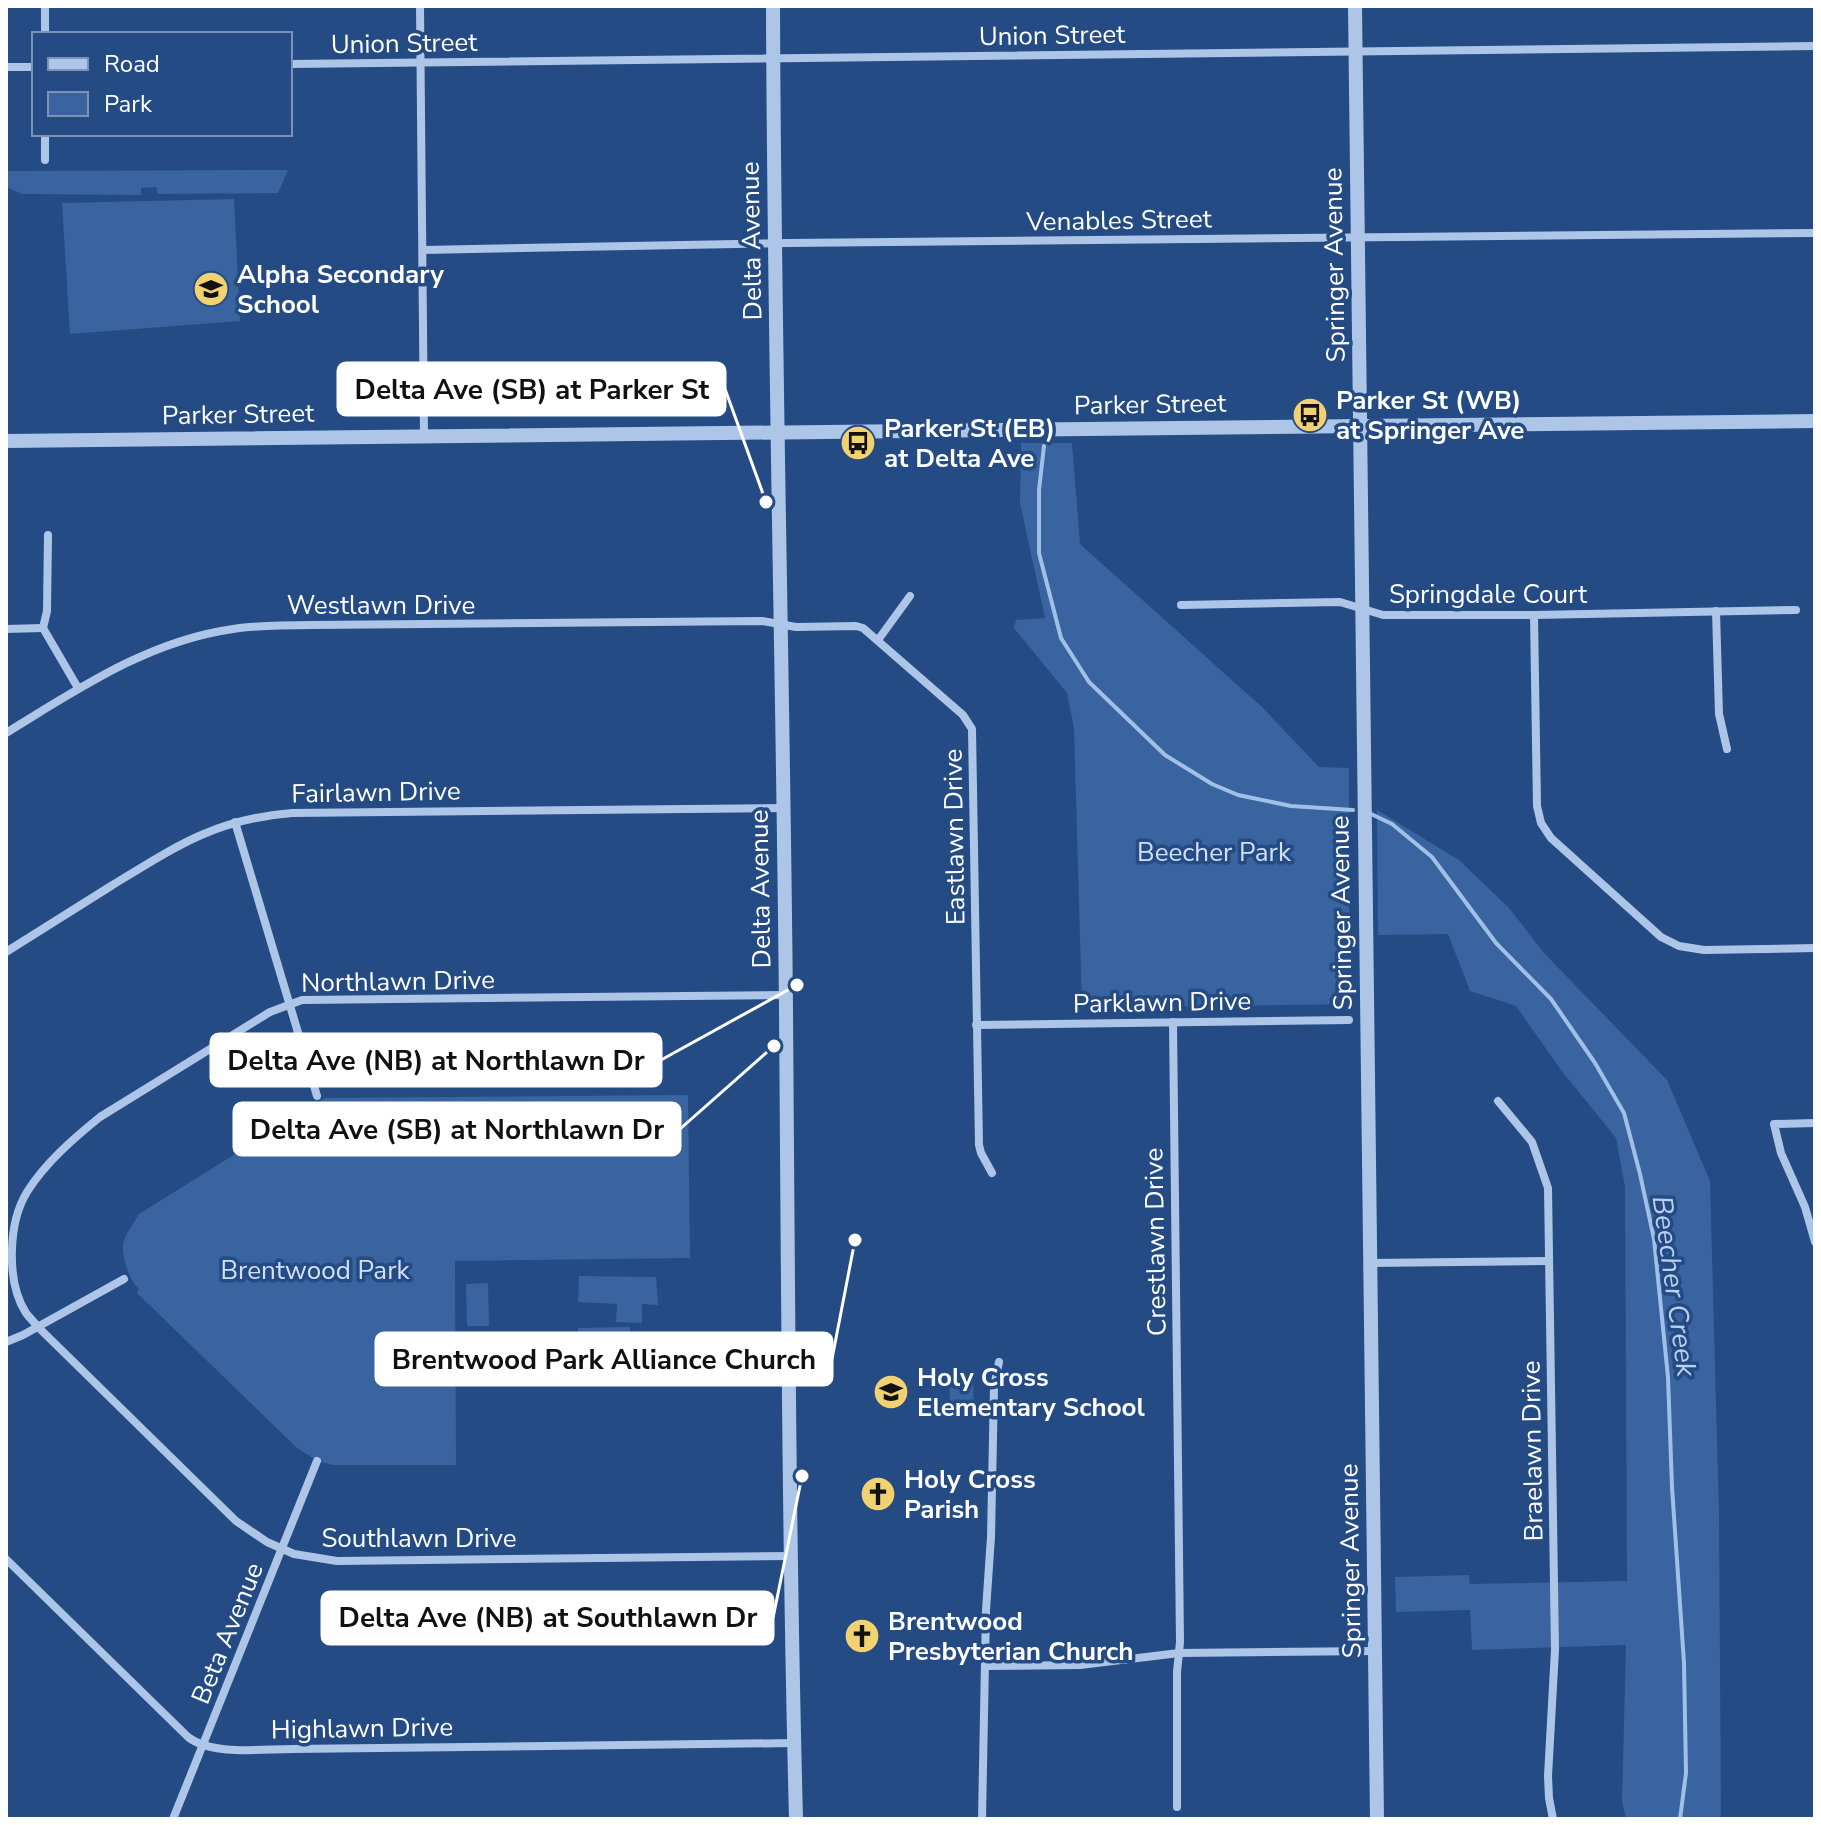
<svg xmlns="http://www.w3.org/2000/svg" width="1821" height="1825" font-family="'Nunito Sans',sans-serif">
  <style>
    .green { fill: #3964a0 }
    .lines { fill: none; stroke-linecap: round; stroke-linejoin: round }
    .stream { stroke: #a1c0e8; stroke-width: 4 }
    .minor { stroke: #adc6e8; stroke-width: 8 }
    .tertiary { stroke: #adc6e8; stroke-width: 14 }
    .labels { text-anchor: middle; stroke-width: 7; stroke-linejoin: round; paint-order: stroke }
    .street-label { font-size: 26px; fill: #fff; stroke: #244b83 }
    .poi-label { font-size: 26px; font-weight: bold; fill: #fff; stroke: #244b83; text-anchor: start }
    .park-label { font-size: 26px; fill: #d1e0f6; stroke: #244b83 }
    .water-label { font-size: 28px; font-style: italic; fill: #b9d0ef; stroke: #244b83 }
    .leader { fill: none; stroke: #fff; stroke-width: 3 }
    .callout-dot { fill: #fff; stroke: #244b83; stroke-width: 3 }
    .callout { fill: #fff; stroke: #fff; stroke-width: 3 }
    .callout-label { font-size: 28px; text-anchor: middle; font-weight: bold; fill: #111 }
  </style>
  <rect width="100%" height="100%" fill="#244b83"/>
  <g class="green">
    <polygon points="288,170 278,193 158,194 156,187 141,188 141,195 22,194 6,187 6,171"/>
    <polygon points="234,199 240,321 70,334 62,203"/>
    <polygon points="1021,443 1072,443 1080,544 1262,707 1319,767 1349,768 1349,1004 1082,1008 1074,728 1067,693 1014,628 1016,620 1045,618 1020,503"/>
    <polygon points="1377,810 1459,860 1509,908 1544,953 1667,1080 1710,1181 1719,1513 1721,1819 1626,1819 1622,1802 1626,1645 1472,1650 1470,1610 1396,1612 1395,1577 1469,1575 1470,1584 1627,1581 1625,1187 1616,1138 1561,1070 1516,1006 1470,991 1448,934 1378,935"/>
    <path d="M688 1095 690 1258 455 1261 456 1465H333L317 1461 296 1447 137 1293 139 1289C129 1280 122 1258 123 1245 124 1235 134 1223 139 1214L325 1098Z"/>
    <polygon points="579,1276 656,1277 658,1305 642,1304 642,1323 616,1322 617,1304 578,1302"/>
    <polygon points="488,1283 489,1326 467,1326 466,1284"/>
    <polygon points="630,1327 630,1357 578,1358 578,1328"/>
    <polygon points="973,1378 974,1411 950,1411 949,1379"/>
  </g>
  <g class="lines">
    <g class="stream">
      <polyline points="1044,446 1039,490 1039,553 1061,638 1089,682 1165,755 1212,784 1238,795 1291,806 1353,810"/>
      <polyline points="1369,813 1392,824 1432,857 1496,943 1551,999 1595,1063 1624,1113 1640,1174 1654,1239 1668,1377 1672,1487 1684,1663 1686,1773 1680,1819"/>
    </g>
    <g class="minor">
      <polyline points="45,6 45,34"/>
      <polyline points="420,6 424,436"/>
      <polyline points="290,64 1815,46"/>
      <polyline points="6,67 34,67"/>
      <polyline points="45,134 45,160"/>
      <polyline points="423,250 788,243 1815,233"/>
      <polyline points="48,535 47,611 43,628 78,688"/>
      <polyline points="1181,605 1340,602 1383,615 1534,615 1796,610"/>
      <polyline points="1716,611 1719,714 1727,749"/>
      <polyline points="1534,615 1537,806 1541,823 1551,838 1661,937 1679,946 1704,950 1815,948"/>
      <polyline points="6,629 43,628"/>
      <polyline points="878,640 910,596"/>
      <path d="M6 733C78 689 148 641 233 629 259 625 286 625 313 625L762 621 796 627 856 626 863 628 963 715 972 729 979 1145 981 1153 992 1173"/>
      <polyline points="235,822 317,1096"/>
      <path d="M6 952C41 930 76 908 111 886 175 847 215 819 292 813L783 808"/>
      <path d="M786 995 302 1000 270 1012 100 1117C74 1138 45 1163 27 1192 8 1223 6 1282 26 1313 29 1317 34 1322 38 1327L236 1521 267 1542 294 1554 337 1561 792 1556"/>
      <polyline points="1173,1022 1180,1642 1177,1672 1177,1807"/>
      <polyline points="976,1025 1349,1020"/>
      <polyline points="1498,1101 1532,1142 1548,1188 1555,1650 1548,1776 1549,1798 1553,1819"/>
      <polyline points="1815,1123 1774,1124 1781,1153 1805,1207 1815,1242"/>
      <polyline points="1369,1263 1549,1261"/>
      <polyline points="6,1342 23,1335 124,1279"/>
      <path d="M6 1559 188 1737C212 1756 263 1749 292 1749L794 1743"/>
      <polyline points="985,1666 1080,1665 1179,1653 1375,1651"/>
      <polyline points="173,1819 317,1461"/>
      <polyline points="982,1819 986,1610 991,1537 994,1387 999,1362"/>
    </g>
    <g class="tertiary">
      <path d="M773 6C774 340 783 674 786 1008 788 1278 789 1549 796 1819"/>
      <polyline points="1355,6 1377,1819"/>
      <polyline points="6,441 1815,421"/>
    </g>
  </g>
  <defs>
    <symbol id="school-disc" viewBox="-11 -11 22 22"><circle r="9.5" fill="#f2d171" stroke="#244b83"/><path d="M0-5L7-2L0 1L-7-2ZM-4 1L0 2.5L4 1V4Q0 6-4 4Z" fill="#111"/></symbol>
    <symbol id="bus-disc" viewBox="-11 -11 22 22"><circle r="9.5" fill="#f2d171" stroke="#244b83"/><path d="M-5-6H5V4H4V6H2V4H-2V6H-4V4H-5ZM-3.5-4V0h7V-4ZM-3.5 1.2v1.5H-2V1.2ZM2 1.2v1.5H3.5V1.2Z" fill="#111"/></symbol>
    <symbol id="church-disc" viewBox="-11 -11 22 22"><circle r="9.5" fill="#f2d171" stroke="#244b83"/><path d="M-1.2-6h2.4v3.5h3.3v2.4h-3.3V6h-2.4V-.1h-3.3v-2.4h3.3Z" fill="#111"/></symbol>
  </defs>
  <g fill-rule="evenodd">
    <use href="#school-disc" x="191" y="269" width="40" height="40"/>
    <use href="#bus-disc" x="1290" y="395" width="40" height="40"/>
    <use href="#bus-disc" x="838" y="423" width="40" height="40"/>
    <use href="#school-disc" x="871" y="1372" width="40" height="40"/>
    <use href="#church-disc" x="858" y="1474" width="40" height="40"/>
    <use href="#church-disc" x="842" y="1616" width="40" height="40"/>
  </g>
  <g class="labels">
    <g class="street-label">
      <text transform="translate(1052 35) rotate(-1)" y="9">Union Street</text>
      <text transform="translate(404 43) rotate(-1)" y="9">Union Street</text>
      <text transform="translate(1119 220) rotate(-1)" y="9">Venables Street</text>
      <text transform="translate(751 241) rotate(-91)" y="9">Delta Avenue</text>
      <text transform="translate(1334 265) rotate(-91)" y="9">Springer Avenue</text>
      <text transform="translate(1150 404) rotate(-1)" y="9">Parker Street</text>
      <text transform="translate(238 414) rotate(-1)" y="9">Parker Street</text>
      <text x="1488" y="603">Springdale Court</text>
      <text x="381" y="614">Westlawn Drive</text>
      <text transform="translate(376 792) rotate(-1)" y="9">Fairlawn Drive</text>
      <text transform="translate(954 837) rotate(-91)" y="9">Eastlawn Drive</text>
      <text transform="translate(760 889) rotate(-91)" y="9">Delta Avenue</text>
      <text transform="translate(1341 913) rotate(-91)" y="9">Springer Avenue</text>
      <text transform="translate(398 981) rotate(-1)" y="9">Northlawn Drive</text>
      <text transform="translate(1162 1002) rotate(-1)" y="9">Parklawn Drive</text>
      <text transform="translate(1155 1242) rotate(-91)" y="9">Crestlawn Drive</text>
      <text transform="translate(1532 1451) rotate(-91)" y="9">Braelawn Drive</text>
      <text x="419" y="1547">Southlawn Drive</text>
      <text transform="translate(1350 1561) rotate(-91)" y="9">Springer Avenue</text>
      <text transform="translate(227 1633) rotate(-68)" y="9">Beta Avenue</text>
      <text transform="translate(362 1728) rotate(-1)" y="9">Highlawn Drive</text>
    </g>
    <g class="poi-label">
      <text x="237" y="283">Alpha Secondary<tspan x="237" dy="30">School</tspan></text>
      <text x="1336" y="409">Parker St (WB)<tspan x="1336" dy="30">at Springer Ave</tspan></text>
      <text x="884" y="437">Parker St (EB)<tspan x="884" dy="30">at Delta Ave</tspan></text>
      <text x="917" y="1386">Holy Cross<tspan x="917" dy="30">Elementary School</tspan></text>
      <text x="904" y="1488">Holy Cross<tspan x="904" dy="30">Parish</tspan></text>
      <text x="888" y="1630">Brentwood<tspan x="888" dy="30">Presbyterian Church</tspan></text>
    </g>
    <g class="park-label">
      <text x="1214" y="861">Beecher Park</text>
      <text x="315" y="1279">Brentwood Park</text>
    </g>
    <g class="water-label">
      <text transform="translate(1675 1286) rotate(82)" y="10">Beecher Creek</text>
    </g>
  </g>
  <path class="leader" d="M766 502L725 389M797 985L661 1060M774 1046L680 1129M855 1240L832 1359M802 1476L773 1618"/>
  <g class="callout-dot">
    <circle cx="766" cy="502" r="8"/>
    <circle cx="797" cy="985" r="8"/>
    <circle cx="774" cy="1046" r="8"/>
    <circle cx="855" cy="1240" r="8"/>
    <circle cx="802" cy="1476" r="8"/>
  </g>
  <g class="callout">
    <rect x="338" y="363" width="387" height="52" rx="8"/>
    <rect x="211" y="1034" width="450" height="52" rx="8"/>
    <rect x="234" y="1103" width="446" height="52" rx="8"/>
    <rect x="376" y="1333" width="456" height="52" rx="8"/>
    <rect x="322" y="1592" width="451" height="52" rx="8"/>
  </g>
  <g class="callout-label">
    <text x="532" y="399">Delta Ave (SB) at Parker St</text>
    <text x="436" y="1070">Delta Ave (NB) at Northlawn Dr</text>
    <text x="457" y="1139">Delta Ave (SB) at Northlawn Dr</text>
    <text x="604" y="1369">Brentwood Park Alliance Church</text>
    <text x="548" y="1627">Delta Ave (NB) at Southlawn Dr</text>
  </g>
  <rect width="1821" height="1825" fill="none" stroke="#ffffff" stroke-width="16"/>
  <rect x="32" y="32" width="260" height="104" fill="#244b83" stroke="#7c93b5" stroke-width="2"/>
  <rect x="48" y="58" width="40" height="12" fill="#adc6e8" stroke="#7c93b5" stroke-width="2"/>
  <text x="104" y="72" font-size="24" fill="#ffffff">Road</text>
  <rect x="48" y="92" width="40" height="24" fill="#3964a0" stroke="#7c93b5" stroke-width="2"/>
  <text x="104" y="112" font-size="24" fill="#ffffff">Park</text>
</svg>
